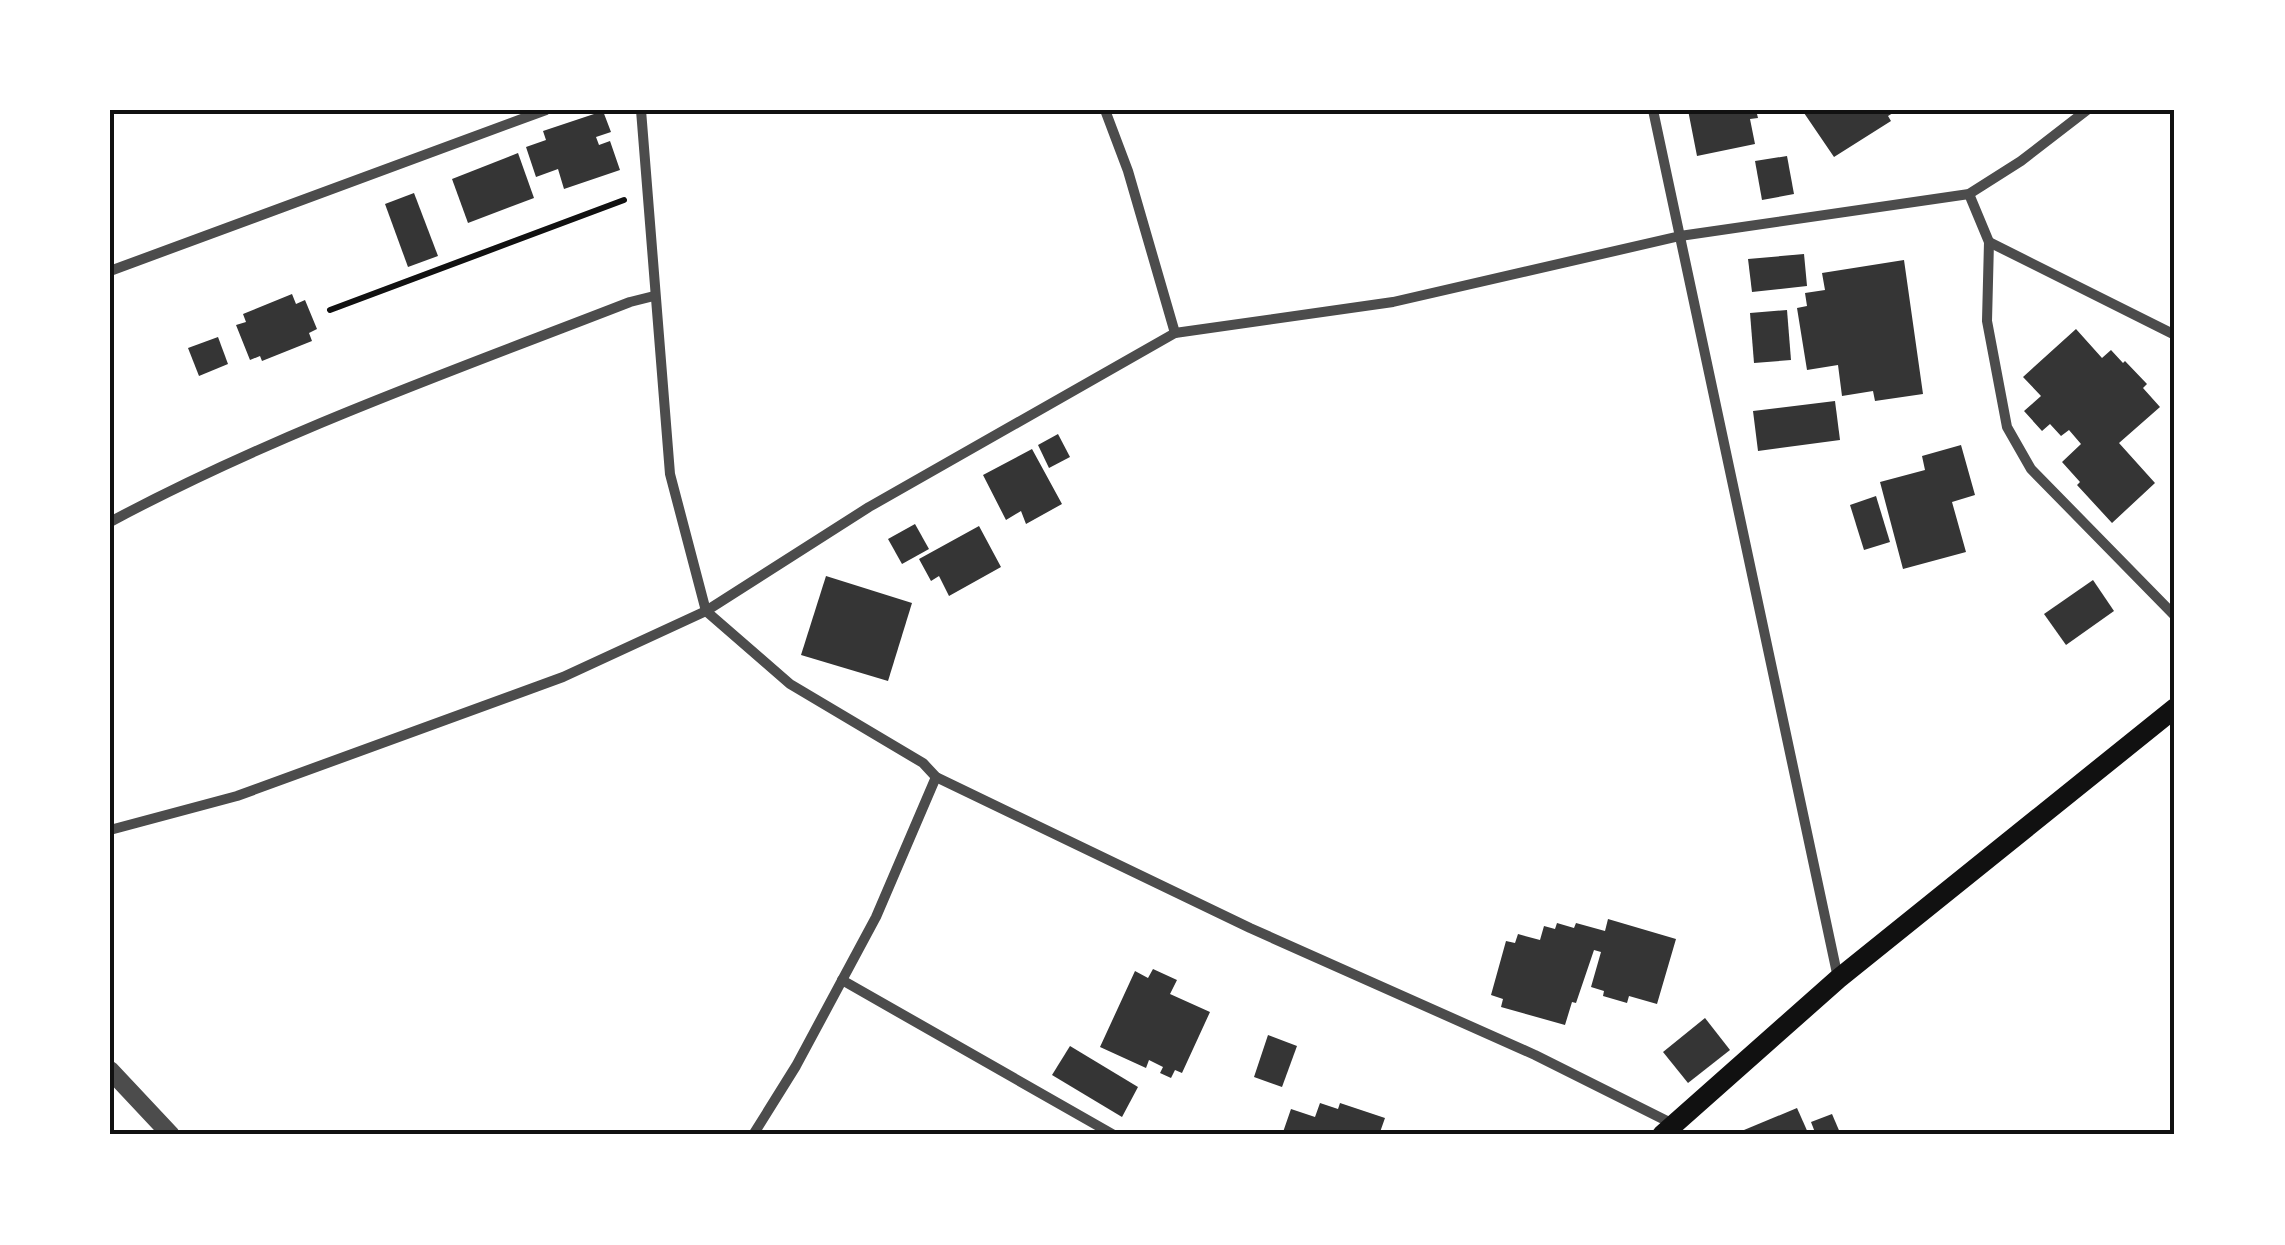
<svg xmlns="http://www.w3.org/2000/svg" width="2285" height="1245" font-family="'Space Grotesk',sans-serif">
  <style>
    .building { fill: #353535 }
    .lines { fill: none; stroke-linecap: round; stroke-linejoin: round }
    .path { stroke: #111; stroke-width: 6 }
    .minor { stroke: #4c4c4c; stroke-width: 10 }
    .tertiary { stroke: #4c4c4c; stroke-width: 18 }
    .secondary { stroke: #111; stroke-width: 20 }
    .neatline { fill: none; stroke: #111; stroke-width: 4 }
  </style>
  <rect width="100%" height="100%" fill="#fff"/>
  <g class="building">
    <polygon points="1688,110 1756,110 1758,118 1750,119 1755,144 1697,156"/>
    <polygon points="1802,110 1898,110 1888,116 1891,121 1834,157"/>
    <polygon points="603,111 611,132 596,137 599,145 610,141 620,170 564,189 558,169 536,177 526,147 546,140 543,131"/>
    <polygon points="518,153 534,198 468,223 452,179"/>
    <polygon points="1787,156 1794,194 1762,200 1755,161"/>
    <polygon points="414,193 438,256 408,267 385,204"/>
    <polygon points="1804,254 1807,286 1752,292 1748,259"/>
    <polygon points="1904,260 1923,394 1875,401 1873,391 1842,396 1838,365 1807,370 1797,308 1807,306 1805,293 1825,290 1822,273"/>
    <polygon points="292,294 296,304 305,300 317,329 309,333 312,341 262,361 260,356 250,360 236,325 246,322 243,314"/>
    <polygon points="1787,310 1791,360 1754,363 1750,313"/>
    <polygon points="2076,329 2102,358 2111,350 2123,363 2125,361 2147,384 2143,388 2160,407 2119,443 2155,483 2112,523 2077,485 2080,482 2062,462 2081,444 2069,430 2061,436 2050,424 2042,431 2024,411 2041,396 2023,377"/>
    <polygon points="218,337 228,364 199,376 188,348"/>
    <polygon points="1835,401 1840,440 1758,451 1753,411"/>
    <polygon points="1058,434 1070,457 1049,468 1038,445"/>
    <polygon points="1961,445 1975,495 1952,502 1966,552 1903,569 1880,482 1925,470 1922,456"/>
    <polygon points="1032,449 1062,504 1026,524 1021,511 1006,520 983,475"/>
    <polygon points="1876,496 1890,542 1864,550 1850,505"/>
    <polygon points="915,524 929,549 902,564 888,539"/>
    <polygon points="979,526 1001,567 949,596 939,576 931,581 919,559"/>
    <polygon points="826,576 912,603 888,681 801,655"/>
    <polygon points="2093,580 2114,611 2066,645 2044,614"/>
    <polygon points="1608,919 1676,939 1657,1004 1629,996 1627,1003 1603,996 1604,991 1591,987 1601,952 1594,950 1576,1003 1572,1002 1565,1025 1501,1007 1503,999 1491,995 1506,941 1515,943 1518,934 1540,940 1544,926 1555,929 1557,923 1574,928 1576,923 1605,931"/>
    <polygon points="1153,969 1177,980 1170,994 1210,1012 1182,1073 1175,1070 1171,1078 1160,1073 1163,1067 1149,1060 1146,1068 1100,1047 1135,971 1148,978"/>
    <polygon points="1705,1018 1730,1050 1688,1083 1663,1052"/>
    <polygon points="1268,1035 1297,1046 1282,1087 1254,1077"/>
    <polygon points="1070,1046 1138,1087 1122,1117 1052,1075"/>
    <polygon points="1320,1103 1338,1109 1340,1103 1385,1118 1379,1135 1282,1135 1291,1109 1315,1117"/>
    <polygon points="1797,1108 1809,1135 1732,1135"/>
    <polygon points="1832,1114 1841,1135 1816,1135 1811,1122"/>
  </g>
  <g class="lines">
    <polyline class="path" points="330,310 624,200"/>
    <g class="minor">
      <polyline points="641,110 670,474 706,611 790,684 923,763 936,777 1250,928 1535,1055 1673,1124"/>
      <polyline points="1105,110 1128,171 1175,333"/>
      <polyline points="1653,110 1838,978"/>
      <polyline points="1969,194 1989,242 1987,321 2007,427 2031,469 2175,616"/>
      <polyline points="1989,242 2175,335"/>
      <polyline points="110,271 546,110"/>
      <path d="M110 522C276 433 455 370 630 302L654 296"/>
      <polyline points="110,830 237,796 563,677 706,611 869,507 1175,333 1393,302 1680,236 1969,194 2021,161 2087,110"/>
      <polyline points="842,980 1114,1135"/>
      <polyline points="753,1135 796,1066 876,917 936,777"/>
    </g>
    <polyline class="tertiary" points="110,1070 171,1135"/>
    <polyline class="secondary" points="1662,1135 1838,979 2175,708"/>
  </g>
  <rect width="2285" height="1245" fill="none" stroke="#ffffff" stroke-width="225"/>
  <rect x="112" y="112" width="2060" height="1020" class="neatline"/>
</svg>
